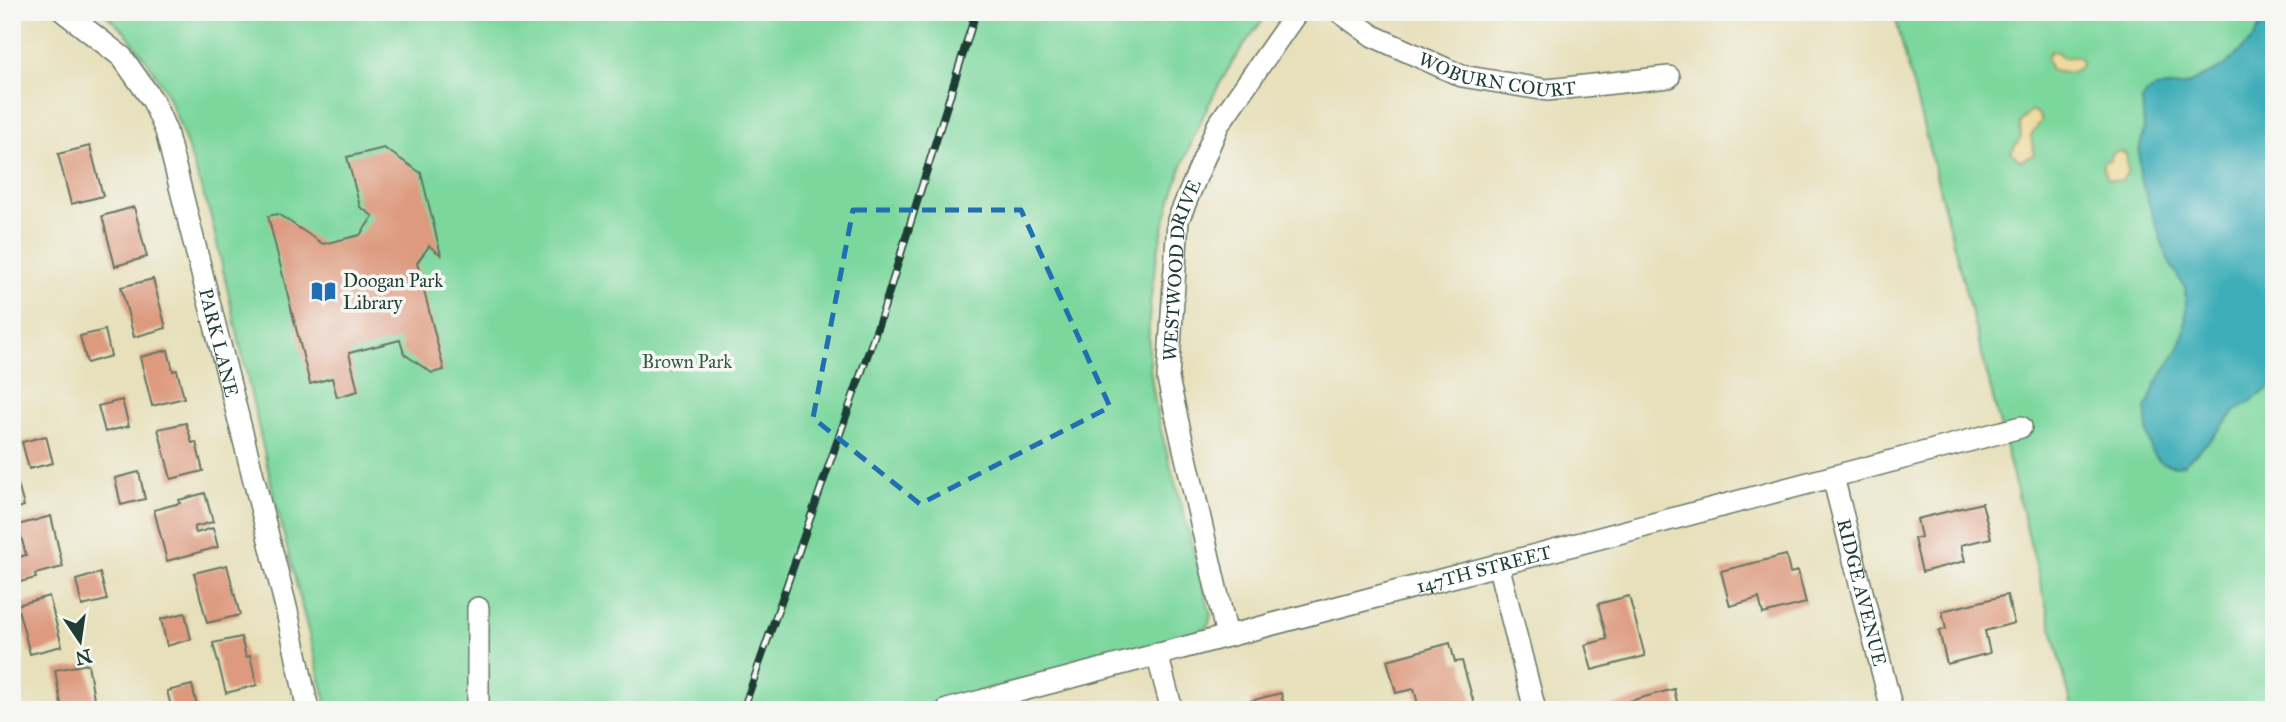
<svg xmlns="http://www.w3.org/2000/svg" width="2286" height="722" font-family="'IM FELL Great Primer',serif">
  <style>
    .green { fill: #7cd79d; stroke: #4e8a68; stroke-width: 2 }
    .sand { fill: #eeda9e; stroke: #868c69; stroke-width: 2 }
    .water { fill: #3cadb8; stroke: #2e7576; stroke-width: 2 }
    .building { fill: #dd9a7e }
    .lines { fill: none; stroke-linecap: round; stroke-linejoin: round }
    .street-casing { stroke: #657663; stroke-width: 24 }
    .street { stroke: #fff; stroke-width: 21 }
    .rail-casing { stroke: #1f3d34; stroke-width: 8 }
    .rail { stroke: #f6f6f2; stroke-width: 5; stroke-dasharray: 16; stroke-linecap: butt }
    .marked { fill: none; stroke: #1f6fb2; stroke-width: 5; stroke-dasharray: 14 9; stroke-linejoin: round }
    .labels { text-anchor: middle; stroke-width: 7; stroke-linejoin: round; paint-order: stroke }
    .street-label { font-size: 19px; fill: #1f3d34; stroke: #f6f6f2 }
    .poi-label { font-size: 19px; fill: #1f3d34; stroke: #f6f6f2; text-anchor: start }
    .park-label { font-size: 19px; fill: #325c49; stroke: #f6f6f2 }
  </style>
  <rect width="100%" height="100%" fill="#f6f6f2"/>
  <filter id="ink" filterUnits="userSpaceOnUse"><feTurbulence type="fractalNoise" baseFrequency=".0143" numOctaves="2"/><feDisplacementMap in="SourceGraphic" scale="14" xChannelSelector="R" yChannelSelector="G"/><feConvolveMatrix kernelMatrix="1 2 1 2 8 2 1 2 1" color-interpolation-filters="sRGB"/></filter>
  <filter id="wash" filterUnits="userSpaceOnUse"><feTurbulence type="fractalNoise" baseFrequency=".00686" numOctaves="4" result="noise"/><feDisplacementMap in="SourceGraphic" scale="28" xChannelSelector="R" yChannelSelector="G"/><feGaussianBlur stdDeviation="1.57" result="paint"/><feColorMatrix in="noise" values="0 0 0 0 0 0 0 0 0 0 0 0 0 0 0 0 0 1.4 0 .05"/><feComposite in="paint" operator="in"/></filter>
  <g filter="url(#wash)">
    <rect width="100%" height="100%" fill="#e7e0bb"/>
    <g class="green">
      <path d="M103 12H1270C1197 93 1144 243 1149 352 1151 396 1163 440 1175 482 1187 527 1199 571 1211 616L1208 626 1195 634 910 710H328L275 500 211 217 179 123 165 90 149 64 125 32Z"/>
      <polygon points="1894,12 2274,12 2274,710 2073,710"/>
    </g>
    <g class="sand">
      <path d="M2051 51 2057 52 2064 58 2076 56 2081 60 2082 65C2075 74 2060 74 2050 70L2047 57Z"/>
      <polygon points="2031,111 2038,113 2042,120 2031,136 2034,155 2020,161 2011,152 2021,137 2020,122"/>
      <polygon points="2119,151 2126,154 2128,171 2122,181 2108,179 2102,166 2105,161 2111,160 2112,153"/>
    </g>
    <polygon class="water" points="2268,12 2274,12 2274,382 2267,390 2236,411 2210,440 2184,464 2175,466 2162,463 2152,453 2147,430 2146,409 2156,384 2180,346 2185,328 2186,308 2185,288 2169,262 2140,177 2139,152 2144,128 2142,101 2146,94 2155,88 2183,86 2223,67 2253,39"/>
    <g id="blocks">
      <g class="building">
        <polygon points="90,146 103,196 71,204 58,154"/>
        <polygon points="384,148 421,173 441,255 429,246 417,263 444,370 432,373 404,354 400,340 349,353 358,391 337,397 332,378 310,384 268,216 278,214 323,244 360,235 373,216 360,207 347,157"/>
        <polygon points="134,207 147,257 115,266 102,216"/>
        <polygon points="153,279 166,328 134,337 121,287"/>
        <polygon points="105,330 111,356 87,363 80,336"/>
        <polygon points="168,350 173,371 177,370 184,398 152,406 140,357"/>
        <polygon points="122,400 129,426 105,432 98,406"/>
        <polygon points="186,423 192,443 196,442 203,471 171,479 158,429"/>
        <polygon points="46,436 53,463 29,469 22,442"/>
        <polygon points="12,463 24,506 12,510"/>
        <polygon points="139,472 145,499 121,505 115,478"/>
        <polygon points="205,493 213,522 194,527 196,533 213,528 218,547 167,561 154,510 180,503 179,500"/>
        <polygon points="1982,503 1991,538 1961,545 1965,561 1922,572 1914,539 1921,537 1917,519"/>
        <polygon points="51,516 63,567 35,574 36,578 12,584 12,559 26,555 18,525"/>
        <polygon points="1786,555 1790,573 1798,571 1806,603 1763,614 1759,598 1730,606 1721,571"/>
        <polygon points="227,565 240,615 207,623 194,573"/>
        <polygon points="100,573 107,600 82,606 76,580"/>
        <polygon points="2007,595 2014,623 1985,631 1990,653 1947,664 1939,631 1946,629 1942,611"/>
        <polygon points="49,596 62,646 30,654 17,605"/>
        <polygon points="1629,596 1645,656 1592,670 1585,645 1607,639 1598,604"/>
        <polygon points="185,613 191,639 167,646 161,619"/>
        <polygon points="241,637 246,657 250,656 257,685 226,693 213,643"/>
        <polygon points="1450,643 1455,662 1462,661 1475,707 1463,710 1446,710 1444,702 1419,708 1414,689 1396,693 1387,660"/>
        <polygon points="88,664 96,710 62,710 55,670"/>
        <polygon points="192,685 198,710 172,710 167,691"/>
        <polygon points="1674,689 1679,710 1612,710 1611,706"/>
        <polygon points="1281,693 1285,710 1252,710 1250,701"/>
      </g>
    </g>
  </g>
  <g filter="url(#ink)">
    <use href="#blocks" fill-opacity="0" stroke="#657663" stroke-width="2"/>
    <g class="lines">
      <defs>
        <g id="street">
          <path id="s1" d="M64 12 122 57 153 101 166 131 286 607 308 710"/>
          <path id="s2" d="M1340 12 1373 36 1462 76 1547 90 1669 77"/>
          <path id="s3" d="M1833 477 1892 710"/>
          <polyline points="1498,564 1535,710"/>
          <path id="s4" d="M1227 636 1168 379 1178 220 1218 125 1297 12"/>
          <polyline points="1157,654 1172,710"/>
          <polyline points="478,710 478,608"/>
          <path id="s5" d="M947 710 2021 427"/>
        </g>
      </defs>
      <use href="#street" class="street-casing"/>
      <use href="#street" class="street"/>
      <defs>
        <polyline id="rail" points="743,710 884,308 976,12"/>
      </defs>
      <use href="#rail" class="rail-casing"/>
      <use href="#rail" class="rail"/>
    </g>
  </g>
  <path class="marked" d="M853 210H1021L1110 407 920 504 813 418Z"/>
  <defs>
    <symbol id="library-bare" viewBox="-9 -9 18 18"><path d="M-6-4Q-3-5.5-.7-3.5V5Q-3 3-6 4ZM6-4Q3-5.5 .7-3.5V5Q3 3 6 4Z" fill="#1f6fb2" stroke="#f6f6f2" stroke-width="2.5" paint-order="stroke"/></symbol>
  </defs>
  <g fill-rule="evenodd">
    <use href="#library-bare" x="306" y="274" width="35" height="35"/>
  </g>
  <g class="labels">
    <g class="street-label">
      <text dy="7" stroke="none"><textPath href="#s2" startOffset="173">WOBURN COURT</textPath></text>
      <text dy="7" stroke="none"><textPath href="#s4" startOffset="374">WESTWOOD DRIVE</textPath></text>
      <text dy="7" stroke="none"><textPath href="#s1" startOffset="378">PARK LANE</textPath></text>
      <text dy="7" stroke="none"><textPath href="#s5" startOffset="555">147TH STREET</textPath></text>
      <text dy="7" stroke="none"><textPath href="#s3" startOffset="119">RIDGE AVENUE</textPath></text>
    </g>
    <g class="poi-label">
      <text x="343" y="287">Doogan Park<tspan x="343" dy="22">Library</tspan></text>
    </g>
    <g class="park-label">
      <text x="687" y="368">Brown Park</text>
    </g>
  </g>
  <rect width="2286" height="722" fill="none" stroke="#f6f6f2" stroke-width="42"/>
  <g transform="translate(80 641) rotate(167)" stroke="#f6f6f2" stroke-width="5" paint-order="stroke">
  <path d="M0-5L12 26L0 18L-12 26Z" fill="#1f3d34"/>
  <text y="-10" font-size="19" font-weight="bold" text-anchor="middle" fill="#1f3d34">N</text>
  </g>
</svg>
